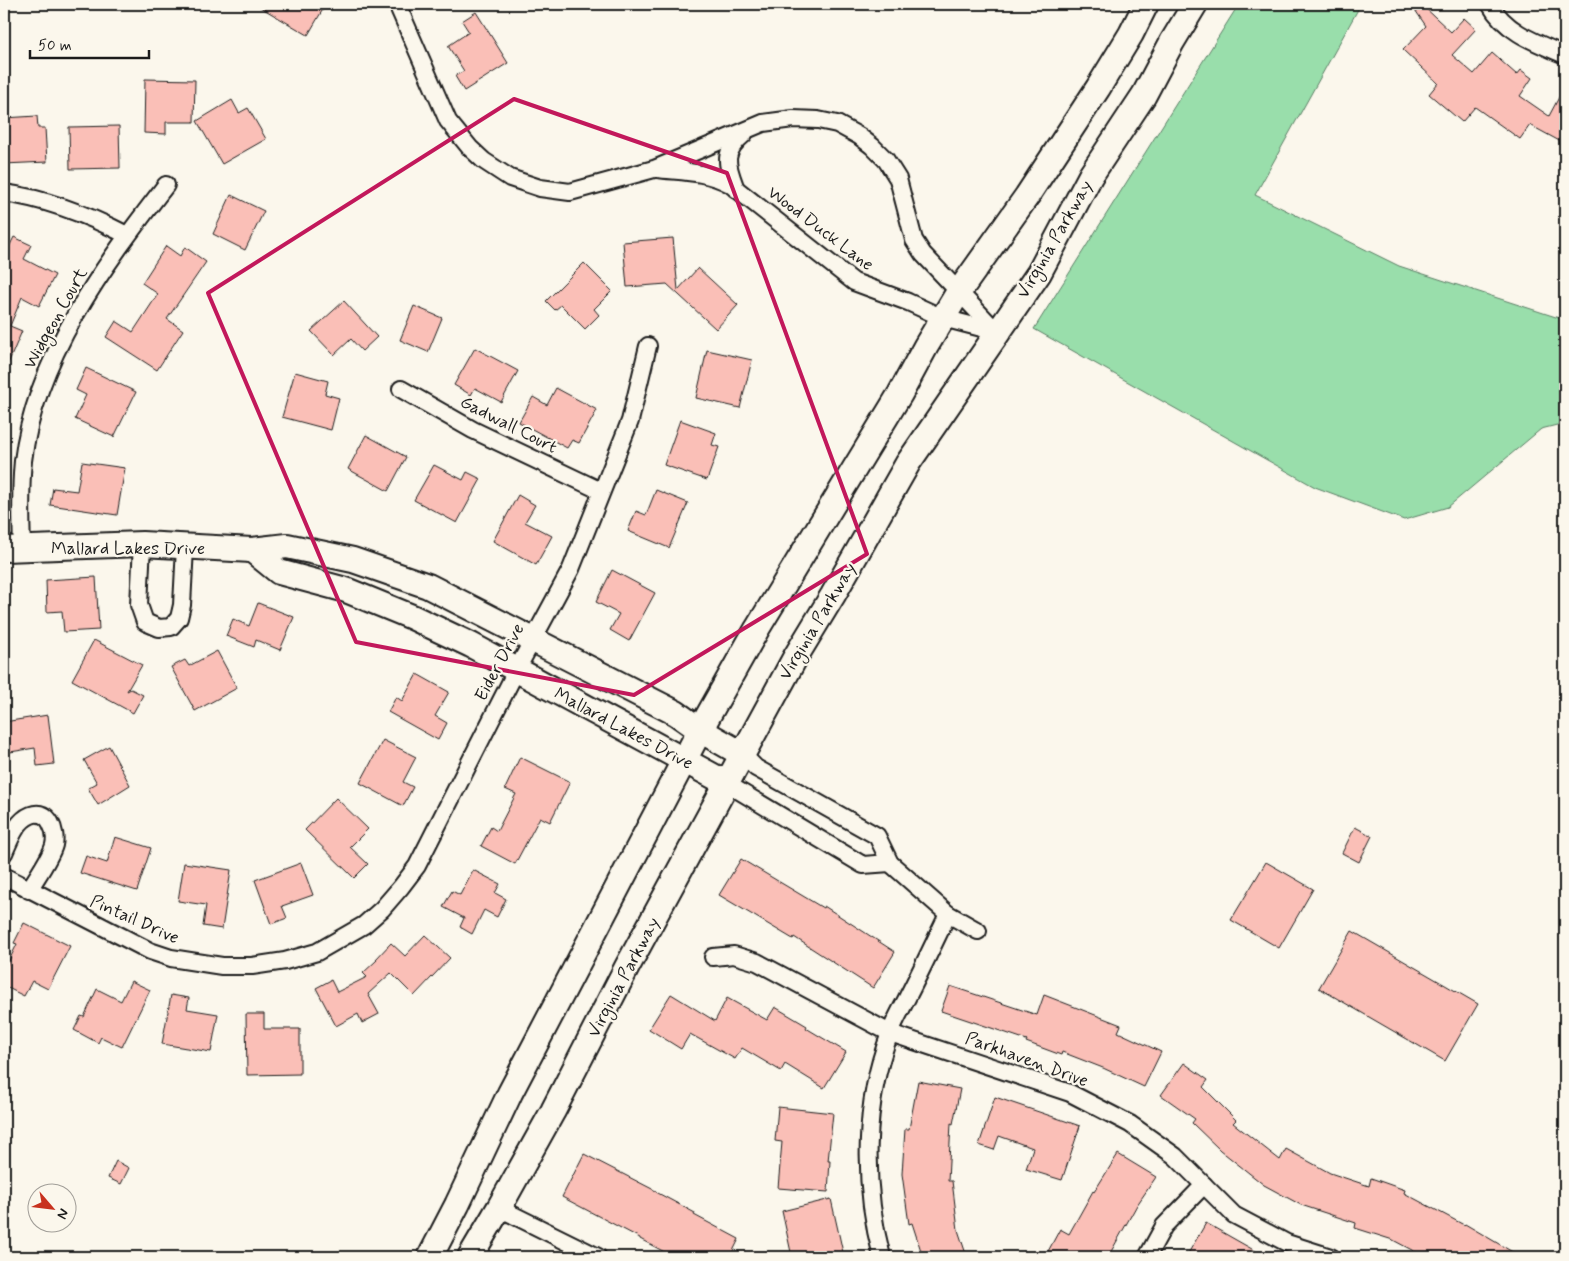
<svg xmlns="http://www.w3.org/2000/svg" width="1569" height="1261" font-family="Mynerve,sans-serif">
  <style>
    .green { fill: #99deab; stroke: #5a7d64 }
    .building { fill: #fabfb7; stroke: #1c1c1c }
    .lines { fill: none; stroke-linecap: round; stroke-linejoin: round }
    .street-casing { stroke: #1c1c1c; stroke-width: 20 }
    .secondary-casing { stroke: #1c1c1c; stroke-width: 28 }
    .street { stroke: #fbf7ec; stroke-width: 16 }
    .secondary { stroke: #fbf7ec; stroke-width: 24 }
    .marked { fill: none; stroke: #c2185b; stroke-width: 4; stroke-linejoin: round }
    .labels { text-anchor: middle; stroke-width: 4.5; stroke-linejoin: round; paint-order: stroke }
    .street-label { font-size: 18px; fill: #1c1c1c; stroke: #fbf7ec }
  </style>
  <rect width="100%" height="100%" fill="#fbf7ec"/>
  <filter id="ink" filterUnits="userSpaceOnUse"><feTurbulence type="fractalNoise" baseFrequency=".02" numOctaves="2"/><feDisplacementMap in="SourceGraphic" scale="10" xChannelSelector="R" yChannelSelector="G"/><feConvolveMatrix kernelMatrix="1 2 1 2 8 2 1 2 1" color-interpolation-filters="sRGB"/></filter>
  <g filter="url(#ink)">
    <polygon class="green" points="1239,4 1361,4 1255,195 1399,266 1565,320 1565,423 1541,429 1448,507 1404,520 1315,487 1034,329"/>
    <g class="building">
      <polygon points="255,4 326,4 308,35"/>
      <polygon points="1411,4 1421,4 1451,32 1464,18 1476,29 1452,55 1474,74 1492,53 1517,75 1521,70 1532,78 1520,96 1549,116 1565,86 1565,144 1530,125 1520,139 1475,107 1462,122 1429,94 1438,83 1403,50 1426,26"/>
      <polygon points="476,12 508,63 464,91 455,76 464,71 448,46 469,32 462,21"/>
      <polygon points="145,79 195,80 194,122 166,122 166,134 144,133"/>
      <polygon points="232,100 239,113 248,108 266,139 222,164 197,121"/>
      <polygon points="37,116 38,128 45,128 47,162 4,164 4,118"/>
      <polygon points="119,126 120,168 70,169 69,127"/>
      <polygon points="231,195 264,211 245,250 213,234"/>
      <polygon points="14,237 31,245 24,259 55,275 39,306 22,297 10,326 22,331 4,373 4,257"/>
      <polygon points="673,238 678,290 698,268 738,305 716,329 667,284 627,287 623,242"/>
      <polygon points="166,246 180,256 185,247 206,262 167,319 183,330 157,370 106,337 116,321 133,332 158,294 142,283"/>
      <polygon points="584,263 612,291 594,309 599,315 585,329 561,305 555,310 546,301"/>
      <polygon points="344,301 377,337 362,351 351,339 334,355 311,331"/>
      <polygon points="414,306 442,318 428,352 400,340"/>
      <polygon points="475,348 518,371 501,402 475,388 471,395 454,385"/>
      <polygon points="707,350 752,360 740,408 696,398"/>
      <polygon points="86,368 136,392 114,437 75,419 86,395 76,390"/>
      <polygon points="295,372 328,381 325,394 339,398 331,430 282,417"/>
      <polygon points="556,388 597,410 579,443 572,440 567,448 519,422 533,397 547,405"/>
      <polygon points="680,420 716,433 712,445 719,447 707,480 664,465"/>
      <polygon points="366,435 406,457 388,491 348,469"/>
      <polygon points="82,462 125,468 117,515 50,505 53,488 77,491"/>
      <polygon points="434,465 463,480 467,472 481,479 457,523 414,500"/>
      <polygon points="656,490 688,503 669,548 628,531 636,511 646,515"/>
      <polygon points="518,495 535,505 525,522 552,536 536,565 493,541"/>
      <polygon points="612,570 655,593 629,641 610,630 619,614 596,602"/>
      <polygon points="96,577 99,630 64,632 62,611 47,612 46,580"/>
      <polygon points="258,603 294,617 280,650 256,640 254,647 226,636 233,619 249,626"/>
      <polygon points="94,640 142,665 127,691 131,689 143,695 133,713 72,680"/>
      <polygon points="217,651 237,688 195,711 171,667 185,660 189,666"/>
      <polygon points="417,674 449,692 435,716 447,723 438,740 388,712 396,697 402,701"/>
      <polygon points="48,715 54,764 37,766 35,748 4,753 4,722"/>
      <polygon points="383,740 416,757 403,782 413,787 403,806 360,783"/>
      <polygon points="109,746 130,785 98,805 88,788 97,783 84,760"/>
      <polygon points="520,757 570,782 550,822 540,817 515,864 481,846 491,827 497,831 516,794 505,789"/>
      <polygon points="336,798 368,829 350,847 368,864 354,878 305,830"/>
      <polygon points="1355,827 1372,836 1359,862 1342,853"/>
      <polygon points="115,837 151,848 137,891 80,873 86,856 107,863"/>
      <polygon points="741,859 823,908 824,906 895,952 873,988 794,937 793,939 719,895"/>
      <polygon points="1266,862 1313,889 1279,948 1231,920"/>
      <polygon points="184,863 231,870 222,929 203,926 206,905 178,901"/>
      <polygon points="301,863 313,895 282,906 287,918 271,924 255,880"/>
      <polygon points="473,870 500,884 495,893 506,899 497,917 484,910 472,934 460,927 464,918 443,907 452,891 460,895"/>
      <polygon points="24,923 70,946 48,989 32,981 24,996 4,986 4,971 17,944 14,943"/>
      <polygon points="1352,931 1478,1004 1445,1061 1319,988"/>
      <polygon points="425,935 450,958 414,996 391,973 368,994 379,1014 362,1023 358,1014 336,1026 316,988 331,980 337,992 367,977 363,973 377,960 376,959 391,943 405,956"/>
      <polygon points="131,981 150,990 122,1047 101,1037 98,1043 74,1030 81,1016 84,1017 97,989 121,1001"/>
      <polygon points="950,986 1037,1015 1044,995 1121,1025 1118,1032 1161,1052 1144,1087 1103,1068 1062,1052 1061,1055 1026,1042 1027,1040 941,1011"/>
      <polygon points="671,994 715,1021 727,998 767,1020 775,1007 807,1026 806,1028 846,1052 824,1088 785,1064 781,1071 742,1048 735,1059 690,1034 681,1049 649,1029"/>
      <polygon points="171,995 189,998 187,1009 218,1014 211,1052 162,1044"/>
      <polygon points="246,1014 264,1014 264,1029 300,1029 300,1074 247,1075"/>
      <polygon points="1184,1063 1208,1080 1203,1087 1236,1120 1233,1123 1280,1160 1286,1149 1330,1173 1369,1186 1371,1178 1405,1190 1404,1193 1464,1225 1465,1224 1521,1257 1425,1257 1393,1240 1355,1228 1356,1223 1301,1205 1264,1185 1220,1150 1192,1123 1195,1119 1161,1095"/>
      <polygon points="918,1081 960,1089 953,1124 951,1123 948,1181 952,1181 958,1230 967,1257 923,1257 912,1223 909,1224 902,1174 905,1129 909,1129"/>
      <polygon points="995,1097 1080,1126 1062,1180 1026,1169 1033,1148 999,1136 994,1150 979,1145"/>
      <polygon points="778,1107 833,1113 828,1161 830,1161 828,1192 778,1188 782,1142 775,1141"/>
      <polygon points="584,1154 656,1191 656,1192 695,1213 694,1215 739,1239 730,1257 674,1257 640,1239 640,1238 562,1197"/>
      <polygon points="1118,1154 1156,1177 1137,1205 1108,1257 1045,1257 1060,1229 1069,1234 1093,1191 1094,1192"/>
      <polygon points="116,1161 129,1168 121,1184 108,1178"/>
      <polygon points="831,1199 844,1257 792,1257 782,1211"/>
      <polygon points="1206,1223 1266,1257 1186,1257"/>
    </g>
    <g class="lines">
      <defs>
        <g id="street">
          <polyline points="397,4 448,121 470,148 484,161 510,178 540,188 570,192 654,169 763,123 793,119 818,120 837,124 859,136 872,146 886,160 898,179 914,240 923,254 997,332"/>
          <path d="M1490 4C1505 32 1537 43 1565 55"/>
          <path d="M657 169C683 172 706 171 730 184L854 282 908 302 943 318 997 332"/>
          <path d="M736 189C727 165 721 153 744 134"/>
          <path d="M4 193C48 199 88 215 127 235"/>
          <polyline points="401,389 473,430 601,491"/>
          <polyline points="142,544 139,605 145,622 159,628 171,627 179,618 182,605 185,547"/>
          <path d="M22 548C21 519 20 490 23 461 35 358 104 265 166 185"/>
          <polyline points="742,754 756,768 877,836 890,863 948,914 978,931"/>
          <polyline points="726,783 863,865 890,863"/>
          <path d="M4 853C10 840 16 821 31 815 49 808 57 832 54 845 51 857 36 878 29 890"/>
          <polyline points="4,876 150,951 171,958 222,966 252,966 285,961 317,952 364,925 382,909 401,887 417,866 516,671 571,569 630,421 648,346"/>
          <polyline points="713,957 734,955 757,962 890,1033 1070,1093 1130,1124 1175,1156 1234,1215 1287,1243 1331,1257"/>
          <polyline points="499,1208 598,1257"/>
          <path d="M882 1257C863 1185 863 1104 890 1033 895 1020 902 1008 908 996 922 969 935 941 948 914"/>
          <polyline points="1147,1257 1164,1226 1204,1185"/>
        </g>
        <g id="secondary">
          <polyline points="4,549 142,544 252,550 287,546 353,560 428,586 676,713 700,730 742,754"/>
          <polyline points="252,550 279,572 346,590 412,617 471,645 726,783"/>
          <polyline points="430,1257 457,1205 510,1093 700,730 757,629 900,394 926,346 958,293 1027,196 1098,88 1131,34 1146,4"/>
          <polyline points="470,1257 499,1208 553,1111 627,967 796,656 833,595 908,463 1039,273 1091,175 1144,95 1172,42 1195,4"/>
        </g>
      </defs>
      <use href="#street" class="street-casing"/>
      <use href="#secondary" class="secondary-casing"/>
      <use href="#street" class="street"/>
      <use href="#secondary" class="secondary"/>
    </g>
  </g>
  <path class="marked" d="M514 99 727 173 867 554 634 695 356 642 208 293Z"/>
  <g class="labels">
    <g class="street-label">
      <text transform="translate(821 228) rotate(37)" y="6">Wood Duck Lane</text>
      <text transform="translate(1054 239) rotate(-60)" y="6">Virginia Parkway</text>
      <text transform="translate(55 318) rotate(-61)" y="6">Widgeon Court</text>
      <text transform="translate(509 424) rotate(27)" y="6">Gadwall Court</text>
      <text x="128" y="554">Mallard Lakes Drive</text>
      <text transform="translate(817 621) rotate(-59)" y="6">Virginia Parkway</text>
      <text transform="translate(499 662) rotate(-62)" y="6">Eider Drive</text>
      <text transform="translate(624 728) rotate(28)" y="6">Mallard Lakes Drive</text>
      <text transform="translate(135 919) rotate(24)" y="6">Pintail Drive</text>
      <text transform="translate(623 977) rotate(-62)" y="6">Virginia Parkway</text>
      <text transform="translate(1027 1059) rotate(20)" y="6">Parkhaven Drive</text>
    </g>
  </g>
  <rect width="1569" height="1261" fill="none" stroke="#fbf7ec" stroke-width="20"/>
  <rect x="10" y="10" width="1549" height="1241" fill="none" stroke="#1c1c1c" stroke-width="2" filter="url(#ink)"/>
  <g transform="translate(52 1208) rotate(118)"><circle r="24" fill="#fbf7ec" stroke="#a29f99"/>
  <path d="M0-4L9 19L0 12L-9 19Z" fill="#c8321e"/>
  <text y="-8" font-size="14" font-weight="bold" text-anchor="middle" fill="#1c1c1c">N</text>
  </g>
  <path d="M30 50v8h119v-8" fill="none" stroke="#1c1c1c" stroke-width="2.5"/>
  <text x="38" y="50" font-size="15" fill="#1c1c1c" stroke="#fbf7ec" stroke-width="4" paint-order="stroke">50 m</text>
</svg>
